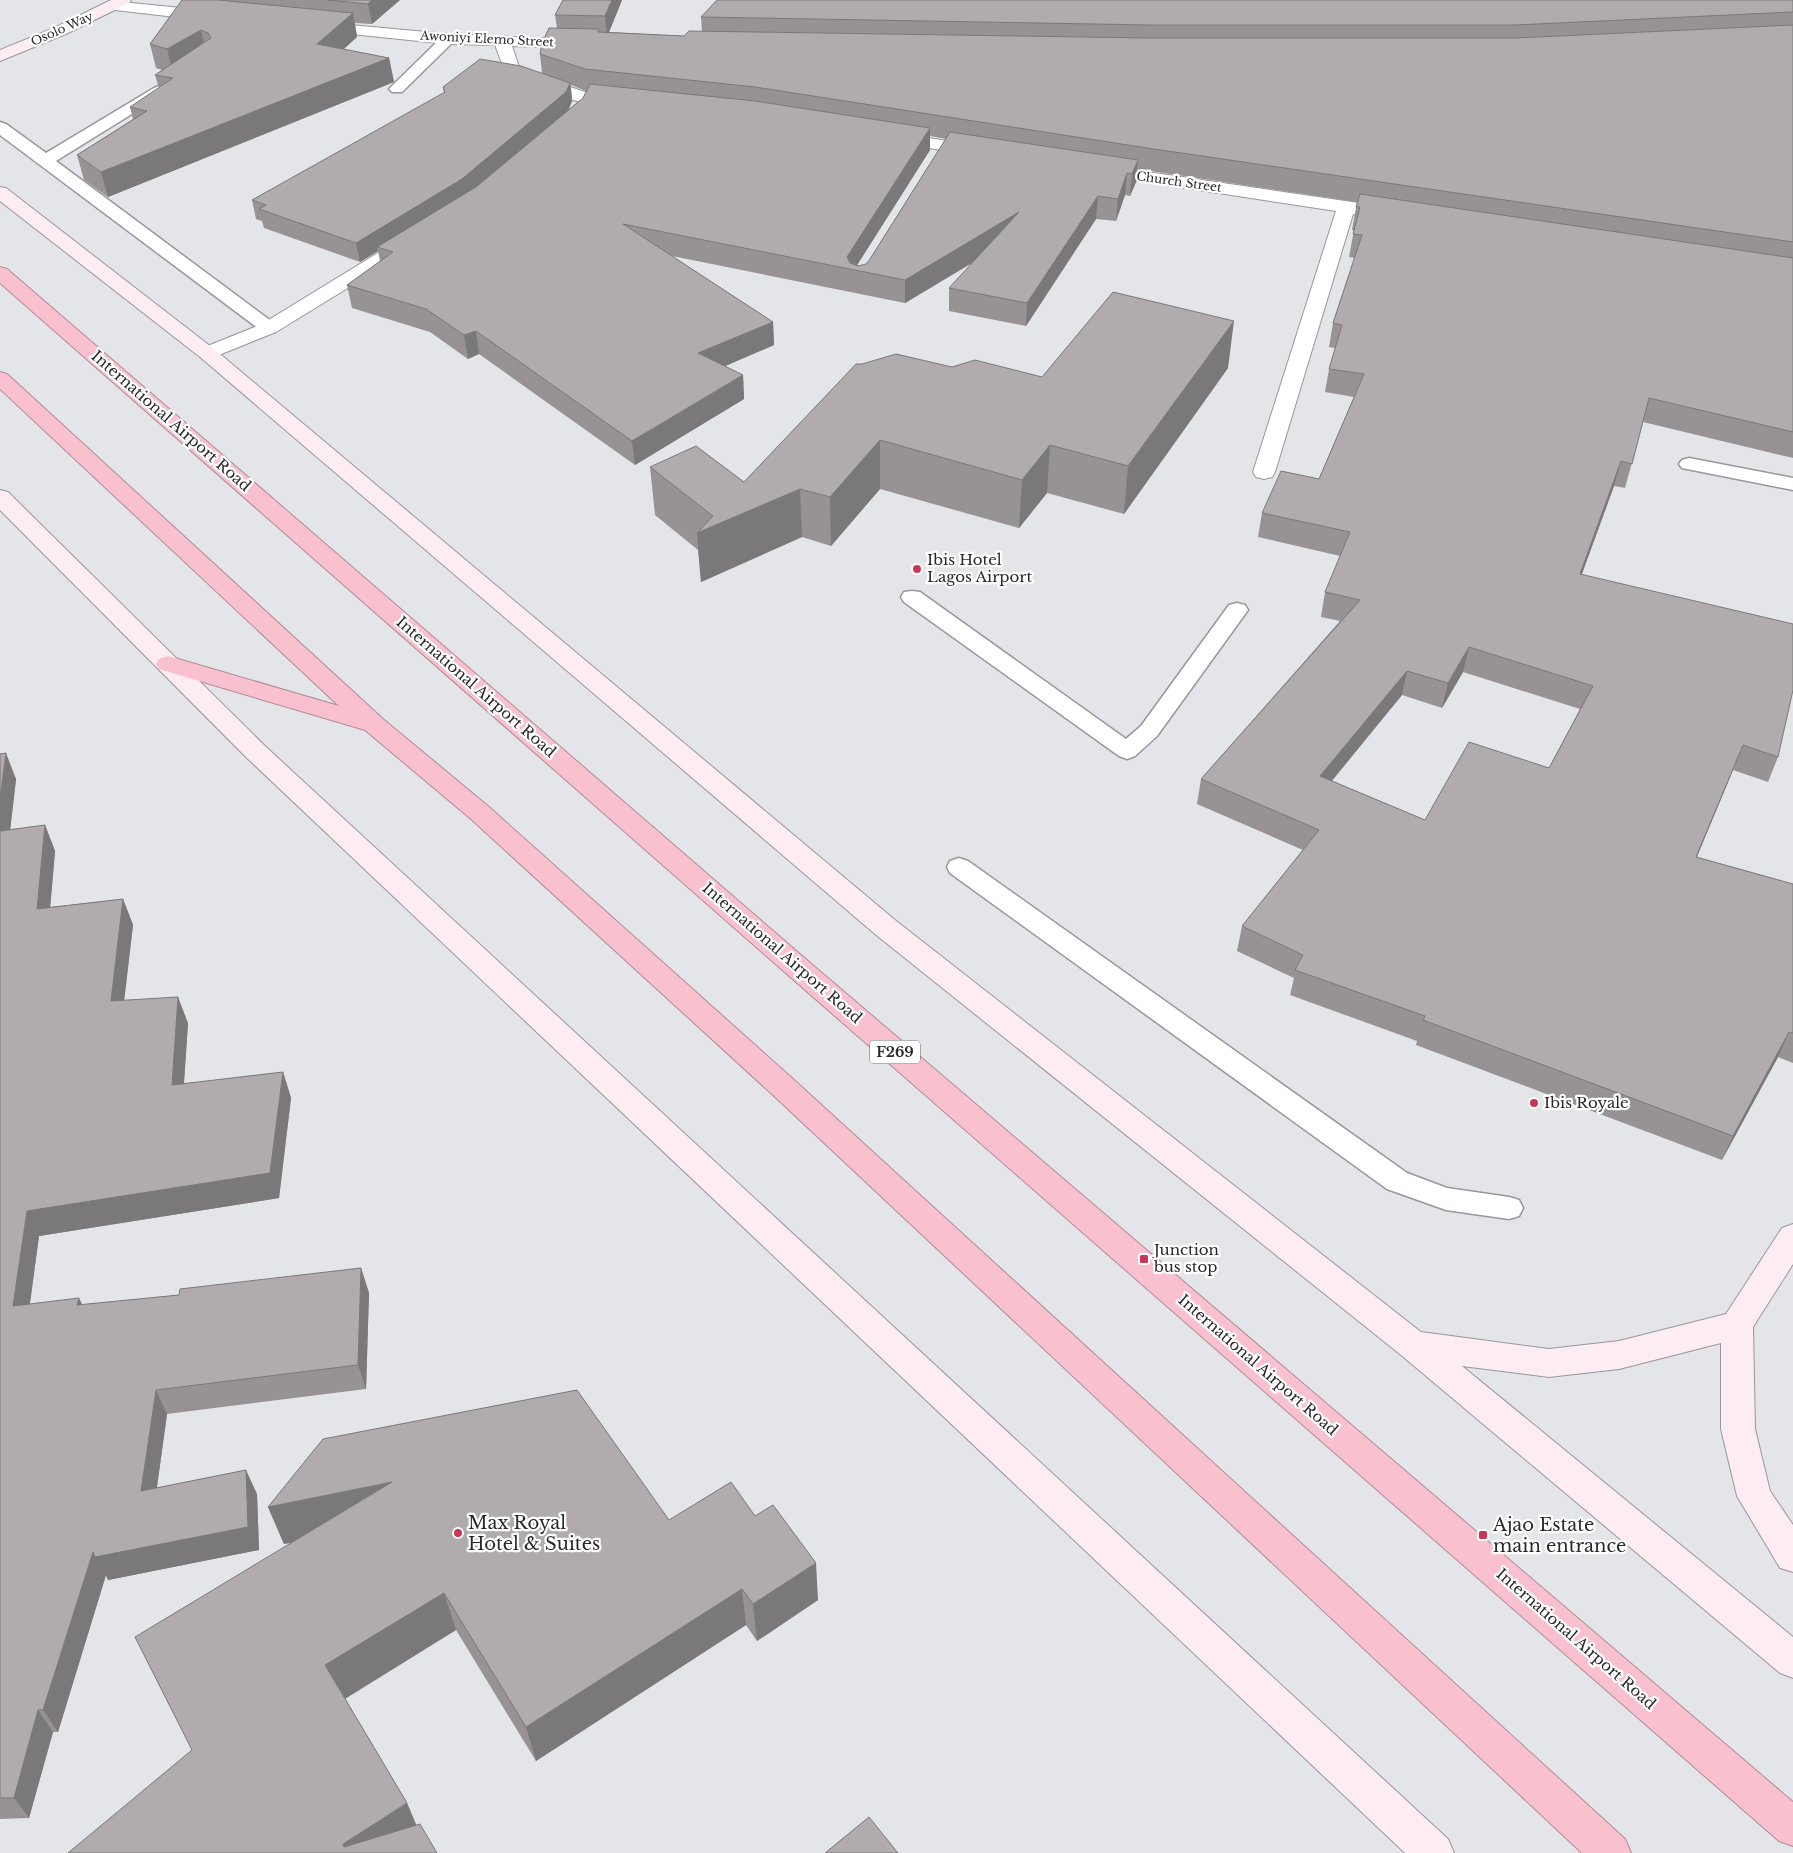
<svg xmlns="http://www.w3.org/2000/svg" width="1793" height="1853" font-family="'Libre Baskerville',serif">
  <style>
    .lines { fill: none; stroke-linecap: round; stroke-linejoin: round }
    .lane-casing { stroke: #97979c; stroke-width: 3 }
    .street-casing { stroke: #97979c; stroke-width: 2 }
    .secondary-casing { stroke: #97979c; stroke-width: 2 }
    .highway-casing { stroke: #b08b96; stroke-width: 2 }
    .lane { fill: #fff; fill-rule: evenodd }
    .street { fill: #fff; fill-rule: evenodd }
    .secondary { fill: #fdecf1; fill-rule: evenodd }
    .highway { fill: #f9c0cf; fill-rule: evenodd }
    .wall { fill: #979395; fill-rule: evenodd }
    .shaded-wall { fill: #7b7879 }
    .building { fill: #b0abad; stroke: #7b7879; fill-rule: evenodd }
    .poi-dot { fill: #c73858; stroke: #fff; stroke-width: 2 }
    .labels { text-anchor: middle; stroke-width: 4.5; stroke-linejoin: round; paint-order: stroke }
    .far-street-label { font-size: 12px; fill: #29292b; stroke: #fff }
    .shield { fill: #fff; stroke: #69696b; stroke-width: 1 }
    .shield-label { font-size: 14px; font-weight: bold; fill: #29292b }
    .street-label { font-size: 15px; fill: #29292b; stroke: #fff }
    .poi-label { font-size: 15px; fill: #29292b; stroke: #fff; text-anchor: start }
    .near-poi-label { font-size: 18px; fill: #29292b; stroke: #fff; text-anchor: start }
  </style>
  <rect width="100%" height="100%" fill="#e4e5e9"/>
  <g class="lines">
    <defs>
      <g id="lane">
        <polygon points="448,35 453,36 455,39 453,42 402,92 392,92 389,89 392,86 443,36"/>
        <polygon points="159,86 164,88 167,91 164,94 56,161 275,324 278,328 275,332 269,333 263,332 0,135 0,122 6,124 46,153 154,88"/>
        <polygon points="1689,458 1793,478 1793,490 1682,468 1679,464 1682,460"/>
        <polygon points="912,591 920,592 1126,739 1141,726 1229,605 1237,603 1245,605 1248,610 1157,736 1135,756 1127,759 1119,756 904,602 901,597 904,592"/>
        <polygon points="959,858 968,861 1407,1173 1447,1188 1509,1197 1519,1200 1523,1208 1519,1216 1509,1219 1446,1210 1387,1189 950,873 947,867 950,861"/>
      </g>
      <g id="street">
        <polygon points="112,1 211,11 217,13 219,16 217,19 211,21 106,9 104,6 106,3"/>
        <path d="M318 22 448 34 585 40 587 43 585 46 579 48 512 46 520 70 588 93 625 98 628 102 625 106C595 113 537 87 507 77L495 45 448 44 312 30 310 27 312 24Z"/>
        <polygon points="892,132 978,146 984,147 987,151 984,155 978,156 886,141 883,137 886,133"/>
        <polygon points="1100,165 1393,208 1400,210 1402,214 1400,218 1393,220 1353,214 1275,472 1272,477 1264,479 1256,477 1253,472 1336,211 1094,174 1091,170 1094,166"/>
        <polygon points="411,235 418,237 420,241 418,245 276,332 214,357 207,359 200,357 197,353 200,349 262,324 404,237"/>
      </g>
      <g id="secondary">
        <polygon points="111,0 131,0 129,3 66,34 0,61 0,50 54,28"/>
        <polygon points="0,187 6,188 214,349 895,920 1421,1332 1549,1349 1619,1341 1726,1314 1782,1228 1793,1224 1793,1264 1753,1327 1755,1429 1770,1491 1793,1525 1793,1572 1780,1568 1737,1496 1721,1429 1721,1343 1619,1369 1549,1377 1462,1366 1793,1637 1793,1678 1780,1673 1401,1355 875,934 200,357 0,201"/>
        <polygon points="0,490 8,492 265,746 1448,1839 1454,1853 1405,1853 247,758 0,510"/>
      </g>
      <g id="highway">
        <polygon points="0,267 7,269 808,961 1793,1802 1793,1846 1779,1841 788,975 0,283"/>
        <polygon points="0,372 7,374 383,719 489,807 793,1079 1625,1839 1631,1853 1582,1853 773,1095 471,819 365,730 159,669 156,664 159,659 168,656 339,706 0,389"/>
      </g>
    </defs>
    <use href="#lane" class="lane-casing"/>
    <use href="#street" class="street-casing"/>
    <use href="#secondary" class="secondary-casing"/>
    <use href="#highway" class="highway-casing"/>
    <use href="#lane" class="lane"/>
    <use href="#street" class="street"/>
    <use href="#secondary" class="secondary"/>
    <use href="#highway" class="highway"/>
  </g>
  <g class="wall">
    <polygon points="182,0 400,0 372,24 355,23 357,37 344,49 389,58 394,82 108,197 84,180 77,155 133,119 130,107 159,88 155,75 162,70 156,68 150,44"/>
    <path d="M563 0H622L609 32 684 36 702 31 701 17 1793 0V458L1643 422 1625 488 1614 486 1582 574 1778 757 1768 782 1733 770 1697 857 1793 884V1063L1778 1057 1722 1160 1416 1045 1417 1041 1290 995 1294 978 1237 951 1242 926 1303 850 1197 804 1201 779 1340 621 1321 617 1325 592 1340 556 1258 537 1262 513 1319 479 1354 397 1325 392 1329 369 1335 348 1329 347 1333 323 1355 258 1349 257 1354 230H1352L1357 202 1137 169 1136 182 1130 196 1125 195 1116 221 1096 219 1026 326 949 311V288L974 262 905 303 672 256 773 322 774 345 725 366 743 375 744 399 635 465 479 354 468 359 430 332 352 308 347 285 380 261 378 251 360 262 264 228 262 221 256 219 252 200 444 93 443 87 542 73 540 54 557 28 555 15ZM571 85 586 91 583 98 569 109 572 101ZM930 136 946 139 870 259 866 264 858 266 857 265 930 150ZM1463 672 1580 709 1549 768 1425 820 1332 781 1402 695 1442 708Z"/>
    <polygon points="862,364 952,367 1042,377 1228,368 1124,514 1047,493 1019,528 880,489 831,546 802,537 701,582 698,550 655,515 650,467 744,482"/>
    <polygon points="0,754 16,779 10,830 45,825 55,851 50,907 123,899 133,925 124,1001 188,1023 184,1084 283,1072 291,1098 279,1198 39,1236 30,1304 83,1305 179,1295 361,1268 369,1293 366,1389 167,1414 157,1488 257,1494 259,1550 108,1580 106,1575 58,1732 53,1732 29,1818 0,1819"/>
    <polygon points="268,1507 669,1520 818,1600 757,1641 746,1625 536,1761 456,1630 345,1699 407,1803 416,1825 192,1750 290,1543 284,1544"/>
  </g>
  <g class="shaded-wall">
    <polygon points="372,0 400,0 372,24 368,4"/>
    <polygon points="612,0 622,0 607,37 605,16"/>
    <polygon points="353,13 357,37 322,68 317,44"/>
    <polygon points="201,30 206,54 173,73 167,49"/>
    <polygon points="389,58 394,82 108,197 101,172"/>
    <polygon points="570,83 572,101 568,111 465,198 377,247 378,251 360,262 356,243"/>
    <polygon points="930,128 930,150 854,270 847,257"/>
    <polygon points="1138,160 1136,182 1130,196 1132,174"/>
    <polygon points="1127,173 1125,195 1116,221 1118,199"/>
    <polygon points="1098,196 1096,219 1026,326 1027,303"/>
    <polygon points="1019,212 1018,235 905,303 905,280"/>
    <polygon points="1234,321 1228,368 1124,514 1128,466"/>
    <polygon points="773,322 774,345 700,377 698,353"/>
    <polygon points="476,331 479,354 468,359 464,335"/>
    <polygon points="743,375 744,399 635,465 632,441"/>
    <polygon points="880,440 880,489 831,546 830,497"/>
    <polygon points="1050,445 1047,493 1019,528 1022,480"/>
    <polygon points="1621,461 1614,486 1573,598 1580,574"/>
    <polygon points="800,489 802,537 701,582 697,533"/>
    <polygon points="1469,647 1463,672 1442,708 1448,683"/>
    <polygon points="1407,671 1402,695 1315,801 1320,776"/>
    <polygon points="1743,745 1733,770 1686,882 1696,857"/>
    <polygon points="6,753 16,779 7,858 0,840 0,800"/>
    <polygon points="45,825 55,851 48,934 37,909"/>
    <polygon points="123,899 133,925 121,1027 111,1001"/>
    <polygon points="178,997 188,1023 182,1110 172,1085"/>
    <polygon points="1789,1032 1778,1057 1722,1160 1733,1136"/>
    <polygon points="283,1072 291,1098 279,1198 39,1236 26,1331 13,1306 27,1211"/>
    <polygon points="361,1268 369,1293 366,1389 358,1365"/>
    <polygon points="79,1298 91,1322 77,1305"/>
    <polygon points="156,1390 167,1414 153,1514 141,1491"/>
    <polygon points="246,1470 257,1494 259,1550 108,1580 106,1575 58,1732 43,1710 93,1552"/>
    <polygon points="392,1482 405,1520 284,1544 268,1507"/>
    <polygon points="816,1563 818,1600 757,1641 753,1604"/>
    <polygon points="742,1589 746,1625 536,1761 526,1727"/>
    <polygon points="444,1593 456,1630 341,1701 325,1665"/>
    <polygon points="38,1710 53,1732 29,1818 14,1798"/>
    <polygon points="407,1803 421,1836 347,1853 343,1844"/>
  </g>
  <g class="building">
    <polygon points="182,0 218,0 353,13 317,44 389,58 101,172 77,155 147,111 130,107 173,78 155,75 211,38 208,33 201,30 167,49 150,44"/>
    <polygon points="327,0 372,0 368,4"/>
    <polygon points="563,0 612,0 605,16 555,15"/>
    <polygon points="717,0 1793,0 1793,12 1515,25 1150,25 701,17"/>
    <polygon points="1793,25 1793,242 1147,148 755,87 585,69 540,54 542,43 549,28 599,29 598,32 684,36 689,31 1150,38 1516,38"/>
    <polygon points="480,59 521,66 570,83 566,92 462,179 356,243 259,209 266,205 252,200 445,92 443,87"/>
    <polygon points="590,84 755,101 930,128 847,257 850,263 858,266 866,264 870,259 950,132 1138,160 1132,174 1127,173 1118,199 1098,196 1027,303 949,288 1019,212 905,280 623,224 773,322 698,353 743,375 632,441 476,331 464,335 426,309 347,285 393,252 377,247 476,187 583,98"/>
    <path d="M1360 194 1793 258V432L1649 398 1632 464 1621 461 1580 574 1793 624V690L1778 757 1743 745 1696 857 1793 884V1033L1789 1032 1733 1136 1423 1020 1425 1016 1295 970 1303 955 1242 926 1319 830 1201 779 1360 600 1325 592 1350 532 1262 513 1281 471 1319 479 1364 374 1329 369 1342 325 1333 323 1362 235 1353 234 1360 207H1356ZM1469 647 1593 686 1549 768 1469 742 1425 820 1320 776 1407 671 1448 683Z"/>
    <polygon points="1113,292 1234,321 1128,466 1050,445 1022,480 880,440 830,497 800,489 697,533 713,516 650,467 696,446 744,482 856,364 862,364 896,354 952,367 975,360 1042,377"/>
    <polygon points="6,753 0,800 0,754"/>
    <polygon points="45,825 37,909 123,899 111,1001 178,997 172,1085 283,1072 270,1173 27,1211 13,1306 79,1298 77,1305 179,1295 180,1289 361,1268 358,1365 156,1390 141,1491 246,1470 248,1527 95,1557 93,1552 43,1710 38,1710 14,1798 0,1798 0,831"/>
    <polygon points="577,1390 669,1520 731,1482 755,1516 773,1505 816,1563 753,1604 742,1589 526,1727 444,1593 325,1665 407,1803 343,1844 344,1847 420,1824 437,1853 68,1853 192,1750 135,1637 392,1482 268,1507 323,1439"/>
    <polygon points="869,1817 898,1853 825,1853"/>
  </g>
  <g class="poi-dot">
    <circle cx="917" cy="569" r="5"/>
    <circle cx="1534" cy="1103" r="5"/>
    <rect x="1139" y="1254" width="10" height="10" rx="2.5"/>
    <circle cx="458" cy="1533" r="5"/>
    <rect x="1478" y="1530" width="10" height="10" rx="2.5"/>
  </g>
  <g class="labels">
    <g class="far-street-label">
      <text transform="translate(62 29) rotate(-24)" y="4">Osolo Way</text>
      <text transform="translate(487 39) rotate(3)" y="4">Awoniyi Elemo Street</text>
      <text transform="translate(1179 182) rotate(8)" y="4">Church Street</text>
    </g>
    <rect class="shield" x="870" y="1040.5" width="50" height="23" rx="4"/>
    <g class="shield-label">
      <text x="895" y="1057">F269</text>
    </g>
    <g class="street-label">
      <text transform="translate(171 421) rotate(41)" y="5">International Airport Road</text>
      <text transform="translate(476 687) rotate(41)" y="5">International Airport Road</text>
      <text transform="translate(782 953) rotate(41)" y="5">International Airport Road</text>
      <text transform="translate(1258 1365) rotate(41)" y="5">International Airport Road</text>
      <text transform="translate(1576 1639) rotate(41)" y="5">International Airport Road</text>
    </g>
    <g class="poi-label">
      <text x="927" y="565">Ibis Hotel<tspan x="927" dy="17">Lagos Airport</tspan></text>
      <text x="1544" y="1108">Ibis Royale</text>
      <text x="1154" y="1255">Junction<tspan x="1154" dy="17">bus stop</tspan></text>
    </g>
    <g class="near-poi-label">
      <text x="468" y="1529">Max Royal<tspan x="468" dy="21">Hotel &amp; Suites</tspan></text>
      <text x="1493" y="1531">Ajao Estate<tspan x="1493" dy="21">main entrance</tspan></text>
    </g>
  </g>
</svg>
